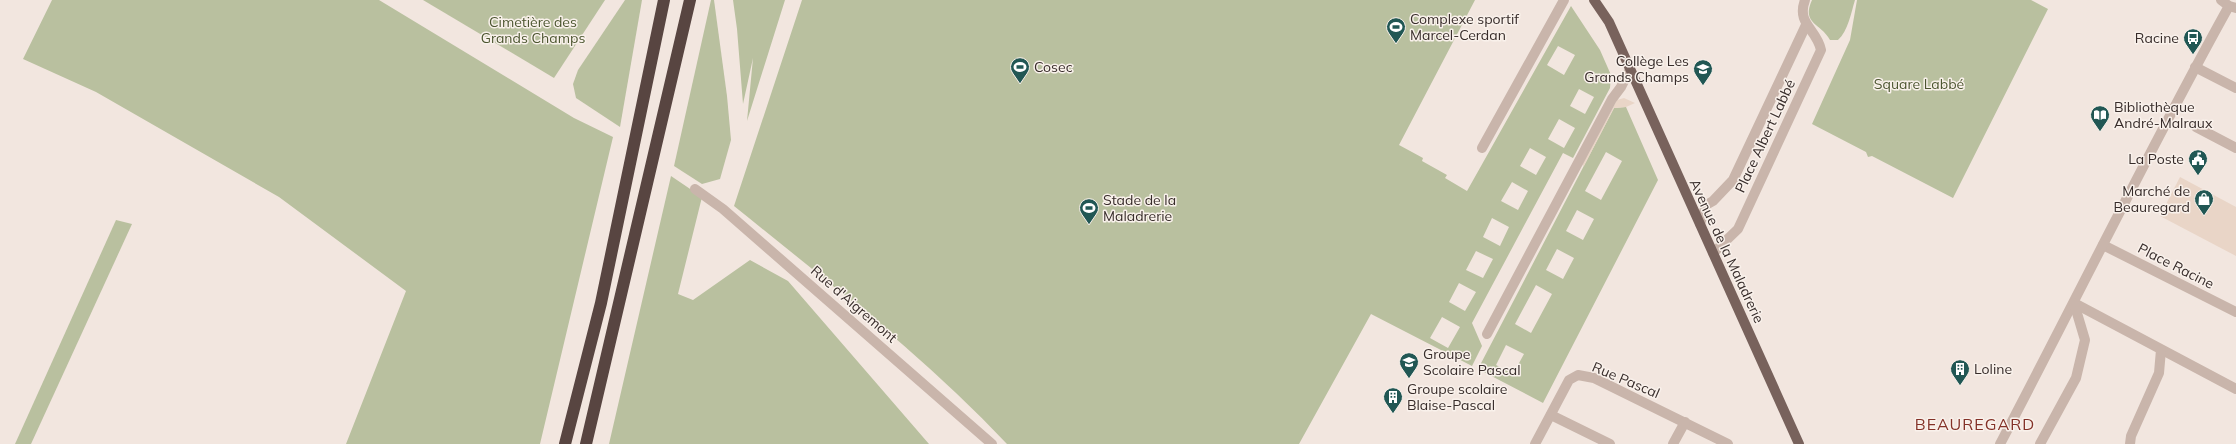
<svg xmlns="http://www.w3.org/2000/svg" width="2236" height="444" font-family="Mulish,sans-serif">
  <style>
    .green { fill: #b9c09f; fill-rule: evenodd }
    .plaza { fill: #e9d5c7 }
    .lines { fill: none; stroke-linecap: round; stroke-linejoin: round }
    .minor { stroke: #c9b5ab; stroke-width: 10 }
    .tertiary { stroke: #c9b5ab; stroke-width: 10 }
    .primary { stroke: #78625c; stroke-width: 10 }
    .motorway { stroke: #584541; stroke-width: 12 }
    .labels { text-anchor: middle; stroke-width: 3; stroke-linejoin: round; paint-order: stroke }
    .poi-label { font-size: 14px; fill: #372c2a; stroke: #f9f1eb; text-anchor: start }
    .park-label { font-size: 14px; fill: #4b552f; stroke: #f9f1eb }
    .street-label { font-size: 14px; fill: #372c2a; stroke: #f9f1eb }
    .quarter-label { font-size: 16px; letter-spacing: 1px; fill: #833127; stroke: #f9f1eb }
  </style>
  <rect width="100%" height="100%" fill="#f2e6df"/>
  <g class="green">
    <polygon points="52,0 379,0 574,118 613,137 540,444 346,444 406,291 279,197 96,92 23,59"/>
    <polygon points="423,0 605,0 554,78"/>
    <polygon points="625,0 642,0 620,127 576,98 573,84 578,70"/>
    <polygon points="711,0 714,0 727,96 731,140 720,179 702,184 674,166"/>
    <polygon points="733,0 785,0 747,121 753,58 743,104 737,29"/>
    <path d="M802 0H1475L1399 145 1423 158 1422 161 1447 175 1445 178 1467 191 1571 6 1600 50 1611 75 1610 88 1573 158 1563 153 1472 323 1482 346 1472 366 1371 314 1299 444H1007C925 357 828 282 734 206ZM1558 46 1575 55 1564 75 1547 65ZM1579 89 1594 97 1585 114 1570 106ZM1559 119 1575 128 1564 148 1548 139ZM1530 148 1546 157 1536 175 1520 166ZM1512 182 1528 191 1518 210 1501 201ZM1492 218 1509 227 1500 246 1483 237ZM1476 251 1493 259 1483 278 1466 270ZM1459 283 1476 292 1465 311 1449 302ZM1442 317 1460 327 1448 348 1430 338Z"/>
    <path d="M1812 0H1855C1851 13 1848 31 1838 40H1830C1821 23 1801 24 1812 0Z"/>
    <polygon points="1857,0 2031,0 2048,9 1953,198 1872,156 1868,157 1866,152 1812,124 1850,40"/>
    <path d="M1626 107 1658 180 1543 403 1478 369 1614 108ZM1606 152 1622 161 1601 200 1585 191ZM1577 210 1594 219 1583 240 1566 231ZM1557 249 1574 258 1563 279 1546 270ZM1536 285 1552 294 1531 333 1515 324ZM1506 345 1524 354 1513 374 1496 365Z"/>
    <polygon points="671,176 702,197 678,294 693,300 750,260 788,281 929,444 609,444"/>
    <polygon points="116,220 132,224 31,444 15,444"/>
  </g>
  <g class="plaza">
    <polygon points="1624,98 1635,103 1626,107 1614,108 1584,166 1582,165 1617,100"/>
    <polygon points="2180,177 2236,207 2236,256 2160,216"/>
  </g>
  <g class="lines">
    <g class="minor">
      <polyline points="2195,67 2236,88"/>
      <polyline points="2196,127 2236,148"/>
      <polyline points="1482,148 1564,0"/>
      <polyline points="695,189 723,209 992,444"/>
      <polyline points="1700,224 1706,205 1713,201 1733,180 1806,25"/>
      <polyline points="2103,245 2236,312"/>
      <path d="M1713 253 1738 229 1821 50C1817 29 1796 24 1805 0"/>
      <polyline points="2074,303 2236,389"/>
      <polyline points="1487,334 1612,99 1621,87 1630,69"/>
      <polyline points="1551,415 1610,444"/>
      <polyline points="1535,444 1569,380 1578,375 1594,378 1728,444"/>
      <polyline points="1673,444 1685,422"/>
      <path d="M2000 444C2077 298 2149 150 2229 6"/>
      <polyline points="2040,444 2076,378 2085,340 2074,303"/>
      <polyline points="2130,444 2131,436 2159,373 2161,350"/>
    </g>
    <polyline class="tertiary" points="2221,0 2229,6 2236,8"/>
    <polyline class="primary" points="1594,0 1609,22 1799,444"/>
    <g class="motorway">
      <polyline points="565,444 601,303 664,0"/>
      <polyline points="586,444 690,0"/>
    </g>
  </g>
  <defs>
    <symbol id="stadium-pin" viewBox="-11 -11 22 30"><path d="M0 17L-7.5 6A9.5 9.5 0 1 1 7.5 6Z" fill="#215754" stroke="#f9f1eb"/><path d="M0-5a6.5 5 0 1 0 0 10a6.5 5 0 1 0 0-10ZM-3.5-1.8h7v3.6h-7Z" fill="#fff"/></symbol>
    <symbol id="bus-pin" viewBox="-11 -11 22 30"><path d="M0 17L-7.5 6A9.5 9.5 0 1 1 7.5 6Z" fill="#215754" stroke="#f9f1eb"/><path d="M-5-6H5V4H4V6H2V4H-2V6H-4V4H-5ZM-3.5-4V0h7V-4ZM-3.5 1.2v1.5H-2V1.2ZM2 1.2v1.5H3.5V1.2Z" fill="#fff"/></symbol>
    <symbol id="school-pin" viewBox="-11 -11 22 30"><path d="M0 17L-7.5 6A9.5 9.5 0 1 1 7.5 6Z" fill="#215754" stroke="#f9f1eb"/><path d="M0-5L7-2L0 1L-7-2ZM-4 1L0 2.5L4 1V4Q0 6-4 4Z" fill="#fff"/></symbol>
    <symbol id="library-pin" viewBox="-11 -11 22 30"><path d="M0 17L-7.5 6A9.5 9.5 0 1 1 7.5 6Z" fill="#215754" stroke="#f9f1eb"/><path d="M-6-4Q-3-5.5-.7-3.5V5Q-3 3-6 4ZM6-4Q3-5.5 .7-3.5V5Q3 3 6 4Z" fill="#fff"/></symbol>
    <symbol id="civic-pin" viewBox="-11 -11 22 30"><path d="M0 17L-7.5 6A9.5 9.5 0 1 1 7.5 6Z" fill="#215754" stroke="#f9f1eb"/><path d="M-.6-6.5H3V-4.5H.6V-3L4-1V1h2V6H-6V1h2V-1L-.6-3ZM-1.2 2.5V6h2.4V2.5Z" fill="#fff"/></symbol>
    <symbol id="shop-pin" viewBox="-11 -11 22 30"><path d="M0 17L-7.5 6A9.5 9.5 0 1 1 7.5 6Z" fill="#215754" stroke="#f9f1eb"/><path d="M-5-2.5h2.3a2.7 3.5 0 0 1 5.4 0H5L5.5 6h-11ZM-1.5-2.5h3a1.5 2.3 0 0 0-3 0Z" fill="#fff"/></symbol>
    <symbol id="building-pin" viewBox="-11 -11 22 30"><path d="M0 17L-7.5 6A9.5 9.5 0 1 1 7.5 6Z" fill="#215754" stroke="#f9f1eb"/><path d="M-4-6H4V6H1V3H-1V6H-4ZM-2.5-4.3h1.7v1.8h-1.7ZM.8-4.3h1.7v1.8H.8ZM-2.5-1h1.7V.8h-1.7ZM.8-1h1.7V.8H.8Z" fill="#fff"/></symbol>
  </defs>
  <g fill-rule="evenodd">
    <use href="#stadium-pin" x="1385" y="16" width="22" height="30"/>
    <use href="#bus-pin" x="2182" y="27" width="22" height="30"/>
    <use href="#stadium-pin" x="1009" y="56" width="22" height="30"/>
    <use href="#school-pin" x="1692" y="58" width="22" height="30"/>
    <use href="#library-pin" x="2089" y="104" width="22" height="30"/>
    <use href="#civic-pin" x="2187" y="148" width="22" height="30"/>
    <use href="#shop-pin" x="2193" y="188" width="22" height="30"/>
    <use href="#stadium-pin" x="1078" y="197" width="22" height="30"/>
    <use href="#school-pin" x="1398" y="351" width="22" height="30"/>
    <use href="#building-pin" x="1949" y="358" width="22" height="30"/>
    <use href="#building-pin" x="1382" y="386" width="22" height="30"/>
  </g>
  <g class="labels">
    <g class="poi-label">
      <text x="1410" y="24">Complexe sportif<tspan x="1410" dy="16">Marcel-Cerdan</tspan></text>
      <text x="2179" y="43" text-anchor="end">Racine</text>
      <text x="1689" y="66" text-anchor="end">Collège Les<tspan x="1689" dy="16">Grands Champs</tspan></text>
      <text x="1034" y="72">Cosec</text>
      <text x="2114" y="112">Bibliothèque<tspan x="2114" dy="16">André-Malraux</tspan></text>
      <text x="2184" y="164" text-anchor="end">La Poste</text>
      <text x="2190" y="196" text-anchor="end">Marché de<tspan x="2190" dy="16">Beauregard</tspan></text>
      <text x="1103" y="205">Stade de la<tspan x="1103" dy="16">Maladrerie</tspan></text>
      <text x="1423" y="359">Groupe<tspan x="1423" dy="16">Scolaire Pascal</tspan></text>
      <text x="1974" y="374">Loline</text>
      <text x="1407" y="394">Groupe scolaire<tspan x="1407" dy="16">Blaise-Pascal</tspan></text>
    </g>
    <g class="park-label">
      <text x="533" y="27">Cimetière des<tspan x="533" dy="16">Grands Champs</tspan></text>
      <text x="1919" y="89">Square Labbé</text>
    </g>
    <g class="street-label">
      <text transform="translate(1765 136) rotate(-65)" y="5">Place Albert Labbé</text>
      <text transform="translate(1727 251) rotate(65)" y="5">Avenue de la Maladrerie</text>
      <text transform="translate(2176 266) rotate(27)" y="5">Place Racine</text>
      <text transform="translate(854 304) rotate(41)" y="5">Rue d'Aigremont</text>
      <text transform="translate(1626 380) rotate(23)" y="5">Rue Pascal</text>
    </g>
    <g class="quarter-label">
      <text x="1975" y="430">BEAUREGARD</text>
    </g>
  </g>
</svg>
